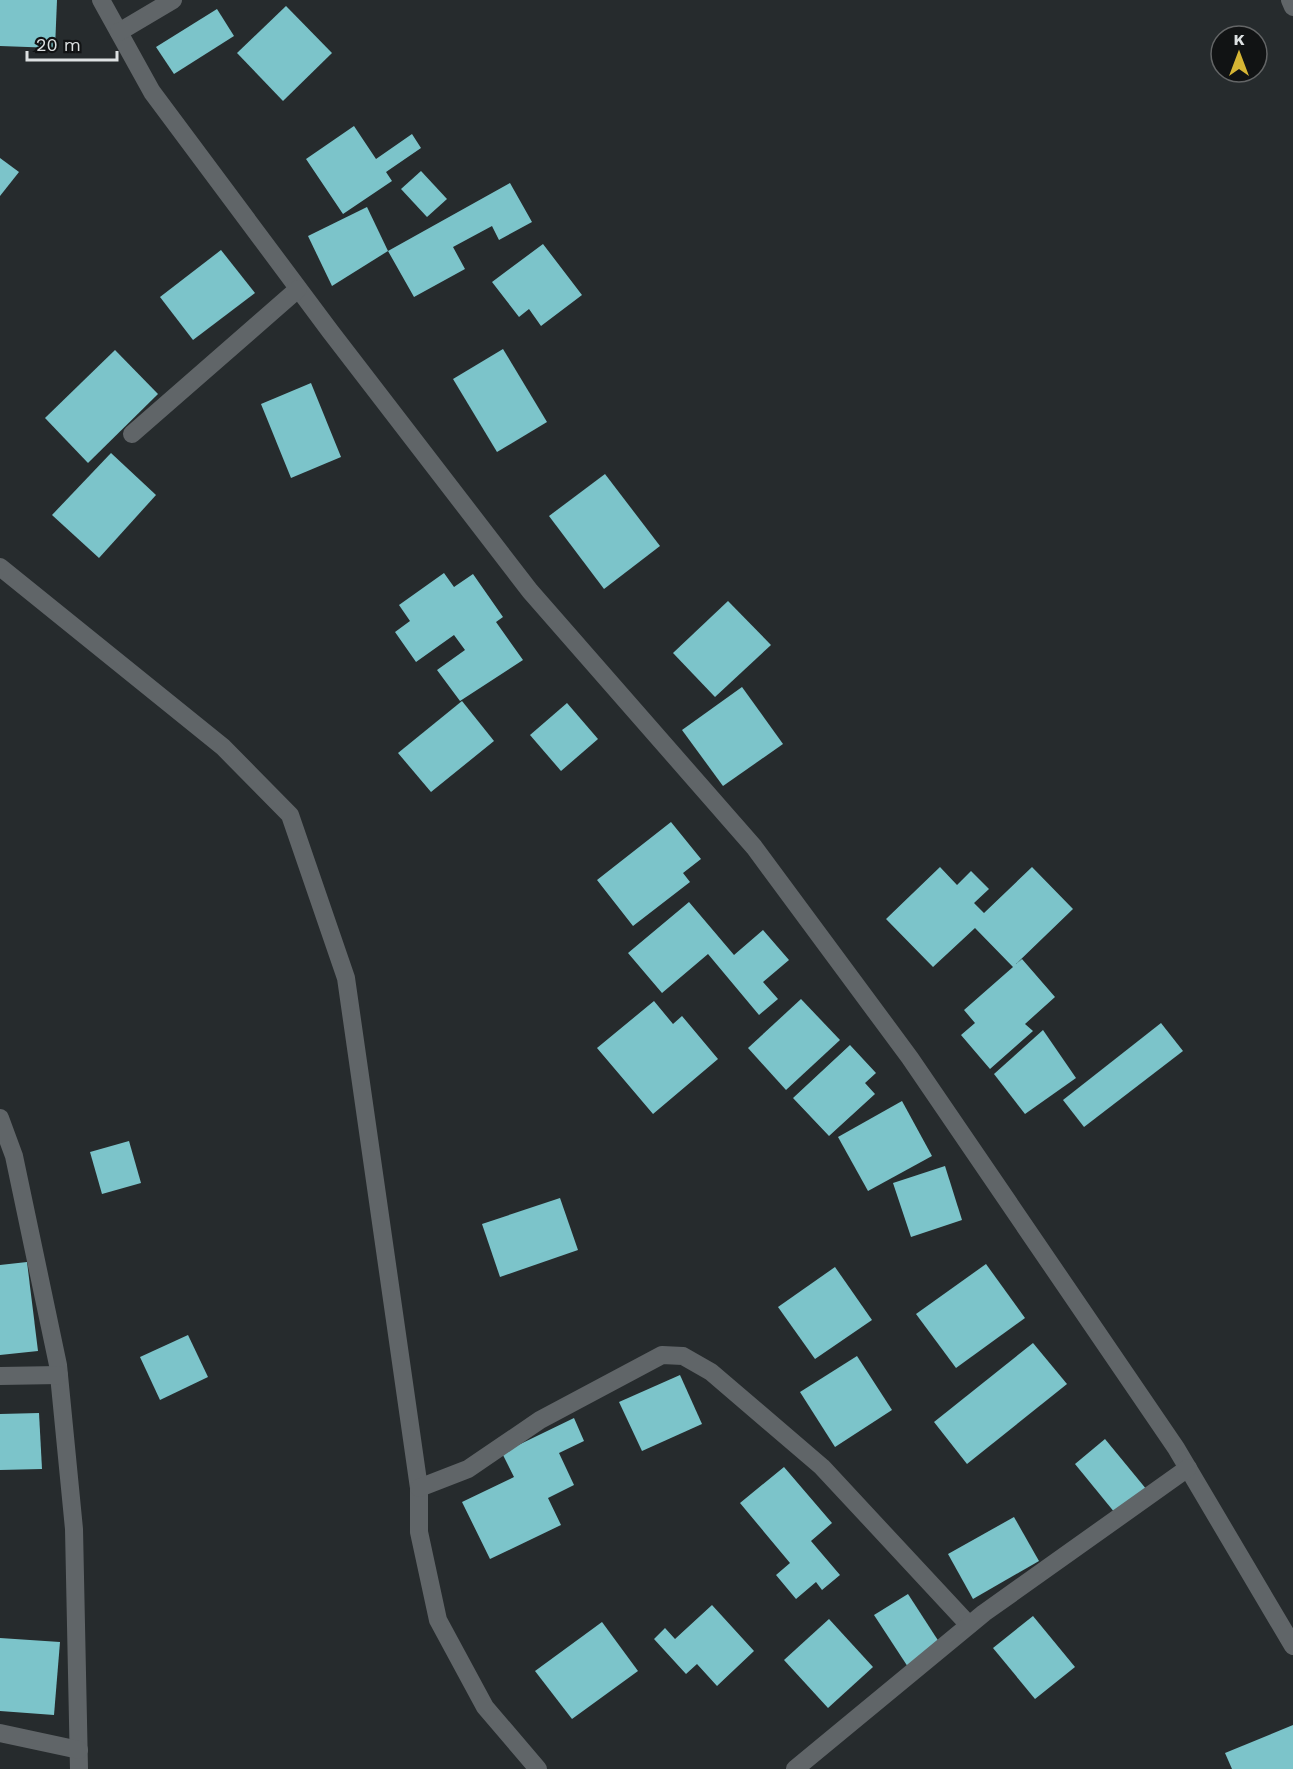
<svg xmlns="http://www.w3.org/2000/svg" width="1293" height="1769" font-family="'Work Sans',sans-serif">
  <style>
    .building { fill: #7cc4ca }
    .lines { fill: none; stroke-linecap: round; stroke-linejoin: round }
    .minor { stroke: #606568; stroke-width: 18 }
  </style>
  <rect width="100%" height="100%" fill="#262b2d"/>
  <g class="building">
    <polygon points="0,0 57,0 55,48 0,46"/>
    <polygon points="286,6 332,53 283,101 237,53"/>
    <polygon points="217,9 234,36 174,74 156,47"/>
    <polygon points="354,126 376,159 412,134 421,148 386,172 392,181 343,214 306,159"/>
    <polygon points="0,158 19,172 0,196"/>
    <polygon points="421,171 447,199 427,217 401,189"/>
    <polygon points="510,183 532,222 499,240 492,226 453,247 465,269 414,297 388,251"/>
    <polygon points="367,207 388,251 332,286 308,236"/>
    <polygon points="543,244 582,295 541,326 529,309 519,317 492,282"/>
    <polygon points="221,250 255,293 193,340 160,297"/>
    <polygon points="503,349 547,422 497,452 453,379"/>
    <polygon points="115,350 158,394 88,463 45,418"/>
    <polygon points="311,383 341,457 291,478 261,404"/>
    <polygon points="111,453 156,495 99,558 52,515"/>
    <polygon points="605,474 660,546 604,589 549,516"/>
    <polygon points="444,573 454,587 473,574 503,617 496,622 523,660 460,701 437,670 465,650 454,635 416,662 395,632 410,621 399,605"/>
    <polygon points="728,601 771,645 715,697 673,653"/>
    <polygon points="742,687 783,744 723,786 682,730"/>
    <polygon points="462,701 494,741 431,792 398,753"/>
    <polygon points="567,703 598,739 561,771 530,735"/>
    <polygon points="671,822 701,859 683,873 690,882 633,926 597,880"/>
    <polygon points="940,867 957,885 971,871 989,889 974,903 984,913 1032,867 1073,909 1016,964 1022,959 1055,997 1025,1024 1033,1031 990,1069 961,1035 975,1023 964,1010 1013,967 975,928 933,967 886,919"/>
    <polygon points="689,902 734,955 763,930 789,960 763,982 778,999 759,1015 708,954 662,993 628,953"/>
    <polygon points="801,999 840,1040 786,1090 748,1048"/>
    <polygon points="654,1001 673,1024 682,1016 718,1059 653,1114 597,1048"/>
    <polygon points="1161,1023 1183,1051 1084,1127 1063,1100"/>
    <polygon points="1043,1030 1076,1078 1025,1114 994,1074"/>
    <polygon points="850,1045 876,1073 865,1083 875,1094 829,1136 793,1098"/>
    <polygon points="902,1101 932,1156 868,1191 838,1137"/>
    <polygon points="129,1141 141,1183 102,1194 90,1152"/>
    <polygon points="945,1166 962,1220 911,1237 893,1183"/>
    <polygon points="560,1198 578,1250 500,1277 482,1224"/>
    <polygon points="27,1262 38,1351 0,1355 0,1265"/>
    <polygon points="986,1264 1025,1318 956,1368 916,1314"/>
    <polygon points="835,1267 872,1320 815,1359 778,1307"/>
    <polygon points="188,1335 208,1377 160,1400 140,1357"/>
    <polygon points="1033,1343 1067,1384 967,1464 934,1422"/>
    <polygon points="857,1356 892,1410 835,1447 800,1392"/>
    <polygon points="680,1375 702,1424 642,1451 619,1402"/>
    <polygon points="39,1413 42,1469 0,1470 0,1414"/>
    <polygon points="574,1418 584,1441 559,1453 574,1485 548,1498 561,1525 490,1559 462,1502 514,1477 502,1453"/>
    <polygon points="1105,1439 1147,1490 1115,1513 1075,1464"/>
    <polygon points="784,1467 832,1523 811,1541 840,1575 822,1590 816,1582 796,1599 776,1575 790,1563 740,1503"/>
    <polygon points="1014,1517 1039,1561 973,1599 948,1554"/>
    <polygon points="908,1594 941,1645 908,1667 874,1615"/>
    <polygon points="712,1605 754,1651 717,1686 697,1664 686,1674 654,1639 665,1628 675,1639"/>
    <polygon points="1033,1616 1075,1667 1035,1699 993,1648"/>
    <polygon points="829,1619 873,1667 828,1708 784,1660"/>
    <polygon points="602,1622 638,1671 572,1719 535,1671"/>
    <polygon points="0,1638 60,1642 54,1715 0,1711"/>
    <polygon points="1293,1725 1293,1769 1232,1769 1225,1753"/>
  </g>
  <g class="lines">
    <g class="minor">
      <polyline points="101,0 152,92 330,331 530,591 754,847 910,1058 1176,1448 1293,1646"/>
      <polyline points="1290,0 1293,7"/>
      <polyline points="119,32 173,0"/>
      <polyline points="132,434 298,289"/>
      <polyline points="0,567 223,747 290,815 346,978 419,1488 419,1532 438,1620 485,1707 538,1769"/>
      <polyline points="0,1118 14,1156 58,1365 74,1529 79,1769"/>
      <polyline points="0,1376 59,1375"/>
      <polyline points="419,1488 468,1469 540,1420 662,1355 683,1356 711,1372 822,1467 969,1625"/>
      <polyline points="0,1733 79,1750"/>
      <polyline points="795,1769 984,1613 1188,1468"/>
    </g>
  </g>
  <g transform="translate(1239 54)"><circle r="28" fill="#111314" stroke="#636566" stroke-width="1.5"/>
  <path d="M0-4.5L10 22L0 15L-10 22Z" fill="#d6b534"/>
  <text y="-9" font-size="16" font-weight="bold" text-anchor="middle" fill="#dde1e2">K</text>
  </g>
  <path d="M27 51v9h90v-9" fill="none" stroke="#dde1e2" stroke-width="3"/>
  <text x="36" y="51" font-size="18" fill="#dde1e2" stroke="#111314" stroke-width="4.5" paint-order="stroke">20 m</text>
</svg>
